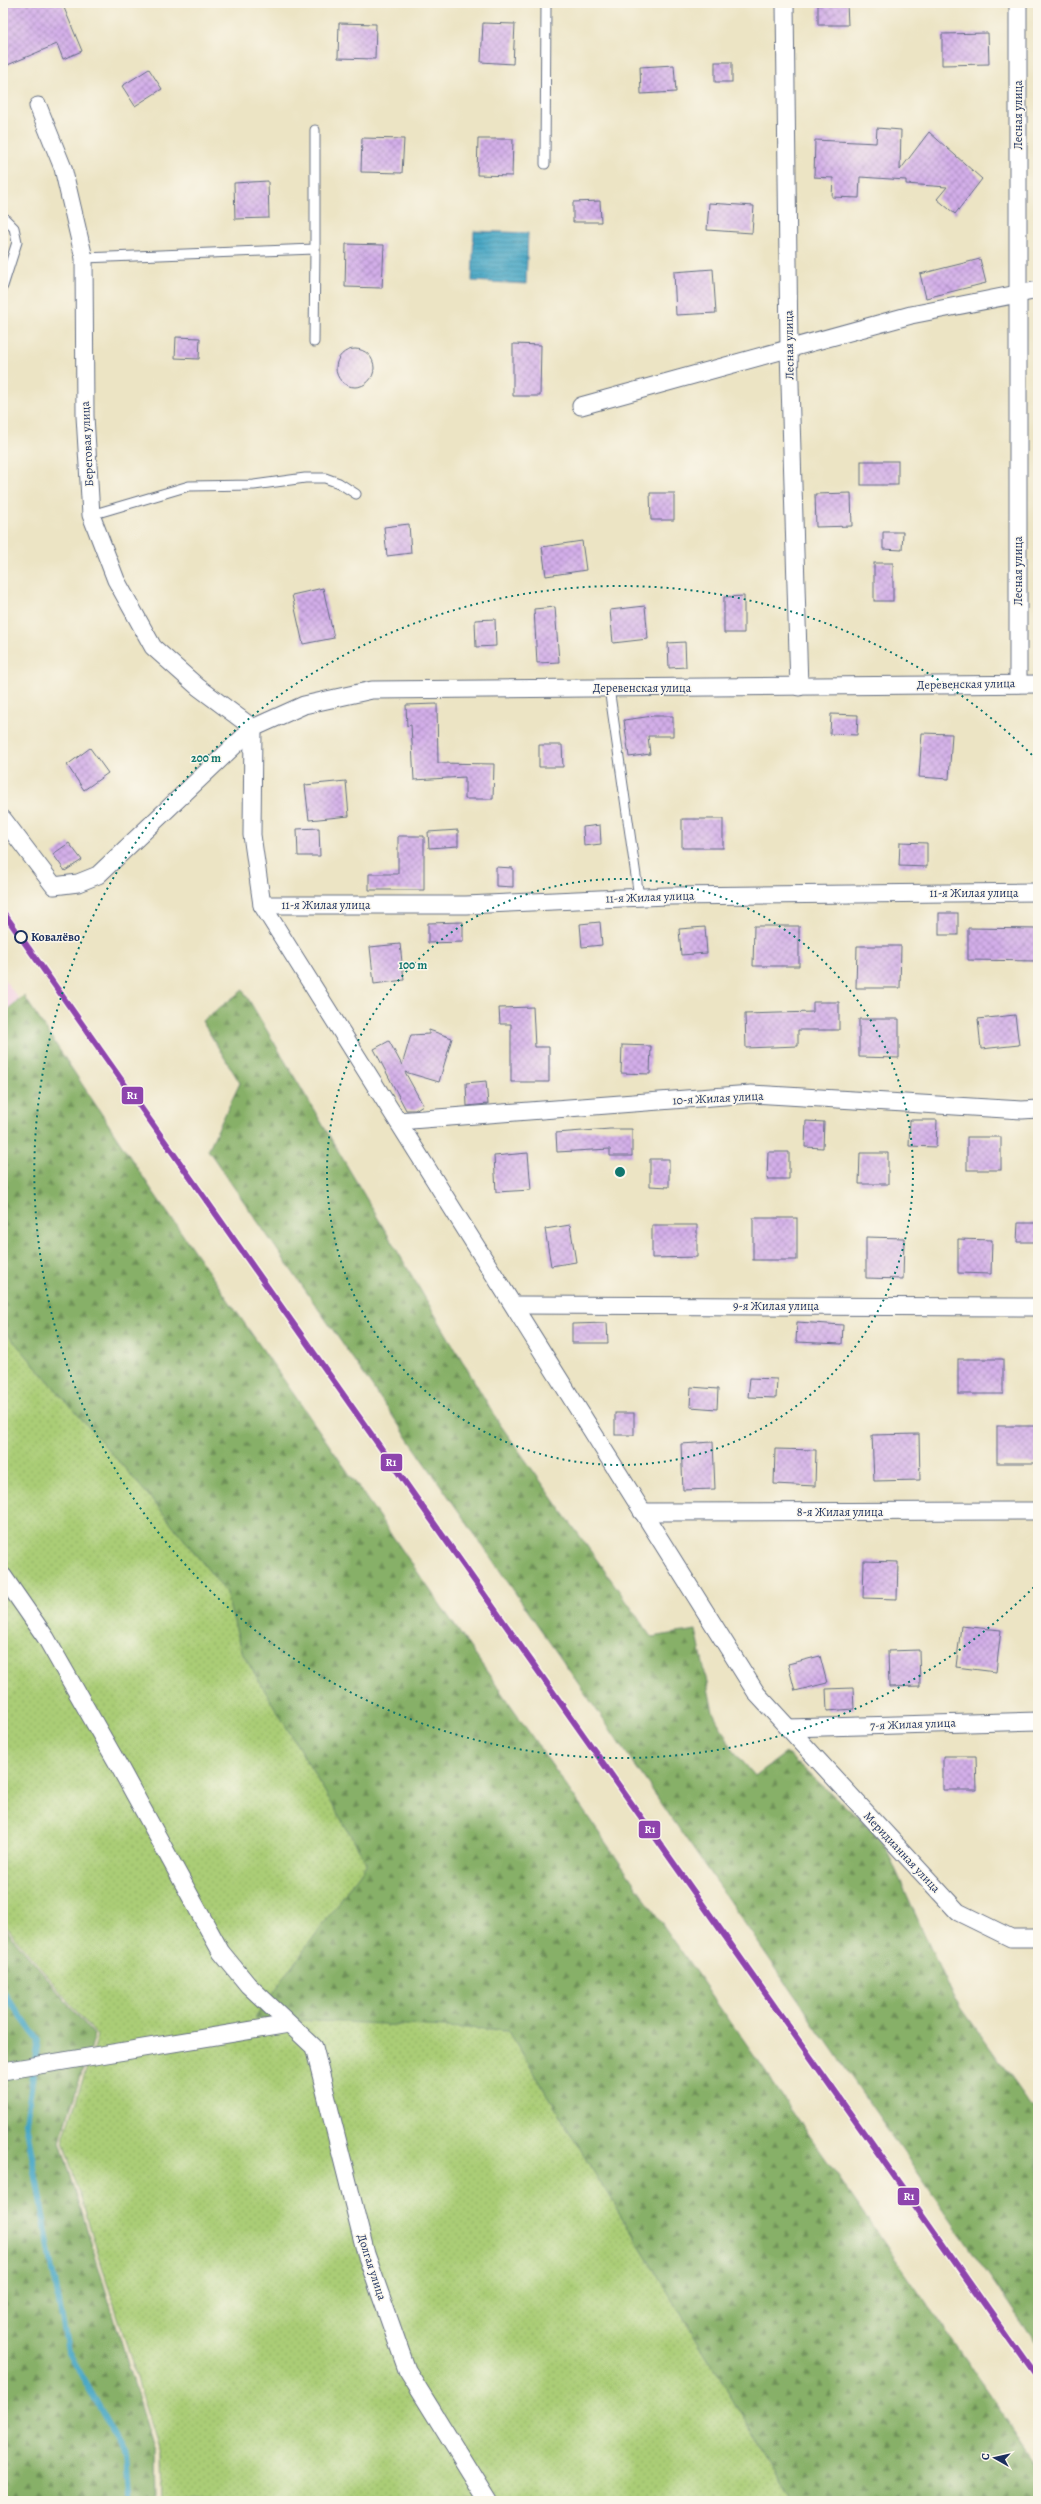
<svg xmlns="http://www.w3.org/2000/svg" width="1041" height="2504" font-family="Alegreya,serif">
  <style>
    .built { fill: #f2cfe2 }
    .forest { fill: url(#forest-firs); stroke: #517062 }
    .garden { fill: url(#garden-dots); stroke: #627e6a }
    .water { fill: url(#water-rules); stroke: #306a91 }
    .lines { fill: none; stroke-linecap: round; stroke-linejoin: round }
    .stream { stroke: #45a6c4; stroke-width: 6 }
    .building { fill: url(#building-cross-hatch) }
    .lane-casing { stroke: #646e82; stroke-width: 11 }
    .street-casing { stroke: #646e82; stroke-width: 19 }
    .lane { stroke: #fff; stroke-width: 9 }
    .street { stroke: #fff; stroke-width: 17 }
    .rail-1-casing { stroke: #fbf7ec; stroke-width: 9 }
    .rail-1 { stroke: #8e44ad; stroke-width: 6 }
    .ring { fill: none; stroke: #0f766e; stroke-width: 2; stroke-dasharray: 2 4 }
    .stop-dot { fill: #fbf7ec; stroke: #1b2f5e; stroke-width: 2 }
    .labels { text-anchor: middle; stroke-width: 3; stroke-linejoin: round; paint-order: stroke }
    .street-label { font-size: 12px; fill: #1b2f5e; stroke: #fbf7ec }
    .stop-label { font-size: 12px; font-weight: bold; fill: #1b2f5e; stroke: #fbf7ec; text-anchor: start }
    .centre { fill: #0f766e; stroke: #fbf7ec; stroke-width: 2 }
    .ring-label { font-size: 12px; text-anchor: middle; font-weight: bold; fill: #0f766e; stroke: #fbf7ec; stroke-width: 3; stroke-linejoin: round; paint-order: stroke }
    .line-badge { stroke: #fbf7ec; stroke-width: 1.5 }
    .badge-label { font-size: 11px; text-anchor: middle; font-weight: bold; fill: #fff }
  </style>
  <defs>
    <pattern id="forest-firs" width="22" height="20" patternUnits="userSpaceOnUse"><rect width="22" height="20" fill="#87b067"/><path d="M5 1l3.5 6h-7zM16 11l3.5 6h-7z" fill="#6e9058"/></pattern>
    <pattern id="garden-dots" width="8" height="8" patternUnits="userSpaceOnUse"><rect width="8" height="8" fill="#aacd76"/><path d="M2 2h.1M6 6h.1" fill="none" stroke="#92b068" stroke-width="1.8" stroke-linecap="round"/></pattern>
    <pattern id="water-rules" width="6" height="5" patternUnits="userSpaceOnUse"><rect width="6" height="5" fill="#45a6c4"/><path d="M0 2.5h6" fill="none" stroke="#3988a2"/></pattern>
    <pattern id="building-cross-hatch" width="8" height="8" patternUnits="userSpaceOnUse"><rect width="8" height="8" fill="#d3aee9"/><path d="M0 0l8 8M0 8l8-8" fill="none" stroke="#aa8ec0"/></pattern>
  </defs>
  <rect width="100%" height="100%" fill="#fbf7ec"/>
  <filter id="ink" filterUnits="userSpaceOnUse"><feTurbulence type="fractalNoise" baseFrequency=".025" numOctaves="2"/><feDisplacementMap in="SourceGraphic" scale="8" xChannelSelector="R" yChannelSelector="G"/><feConvolveMatrix kernelMatrix="1 2 1 2 8 2 1 2 1" color-interpolation-filters="sRGB"/></filter>
  <filter id="wash" filterUnits="userSpaceOnUse"><feTurbulence type="fractalNoise" baseFrequency=".012" numOctaves="4" result="noise"/><feDisplacementMap in="SourceGraphic" scale="16" xChannelSelector="R" yChannelSelector="G"/><feGaussianBlur stdDeviation="0.9" result="paint"/><feColorMatrix in="noise" values="0 0 0 0 0 0 0 0 0 0 0 0 0 0 0 0 0 1.4 0 .05"/><feComposite in="paint" operator="in"/></filter>
  <g filter="url(#wash)">
    <rect width="100%" height="100%" fill="#ece4c4"/>
    <polygon class="built" points="3,978 19,999 3,1013"/>
    <g class="forest">
      <polygon points="243,990 499,1423 652,1637 696,1630 713,1712 732,1749 755,1776 786,1753 882,1839 950,1992 1038,2115 1038,2346 208,1150 240,1083 202,1021"/>
      <polygon points="24,996 151,1189 1038,2464 1038,2501 794,2501 508,2030 254,2019 367,1863 243,1654 225,1591 154,1502 3,1329 3,1013"/>
      <polygon points="3,1926 94,2035 60,2141 155,2452 156,2501 3,2501"/>
    </g>
    <polygon class="garden" points="3,1329 154,1502 225,1591 243,1654 367,1863 255,2018 508,2030 794,2501 162,2501 161,2455 63,2141 97,2036 3,1923"/>
    <polygon class="water" points="474,231 528,233 526,284 472,281"/>
    <g class="lines">
      <polyline class="stream" points="3,1992 38,2040 26,2123 68,2351 126,2455 130,2501"/>
    </g>
    <g id="blocks">
      <g class="building">
        <polygon points="11,3 62,3 82,51 63,59 57,44 3,67 3,6"/>
        <polygon points="818,3 847,3 848,25 818,25"/>
        <polygon points="339,23 376,24 375,59 338,58"/>
        <polygon points="483,23 515,24 513,64 481,62"/>
        <polygon points="988,33 989,64 942,65 942,34"/>
        <rect x="715" y="62" width="17" height="20"/>
        <polygon points="674,65 676,92 641,94 640,67"/>
        <polygon points="149,69 162,89 135,106 122,86"/>
        <polygon points="877,128 901,130 900,170 929,132 982,179 955,214 937,199 947,187 906,184 906,180 860,177 859,198 832,197 833,178 814,177 815,140 876,143"/>
        <polygon points="362,138 404,139 402,173 361,172"/>
        <polygon points="478,139 513,139 512,176 477,175"/>
        <polygon points="268,181 269,218 235,219 234,183"/>
        <polygon points="600,201 601,222 573,222 573,202"/>
        <polygon points="709,203 754,206 752,233 707,230"/>
        <polygon points="346,244 384,245 382,288 345,287"/>
        <polygon points="980,259 986,283 926,298 920,274"/>
        <polygon points="713,269 716,313 676,315 674,272"/>
        <polygon points="176,337 200,338 199,359 175,358"/>
        <polygon points="513,344 541,345 540,396 513,396"/>
        <circle cx="355" cy="368" r="19"/>
        <rect x="861" y="461" width="37" height="24"/>
        <polygon points="650,493 674,493 674,520 651,520"/>
        <polygon points="851,493 852,526 816,527 815,494"/>
        <polygon points="409,524 411,553 387,556 384,527"/>
        <polygon points="883,532 903,532 902,550 883,549"/>
        <polygon points="582,541 586,570 546,576 542,547"/>
        <rect x="874" y="563" width="19" height="38"/>
        <polygon points="323,588 334,638 303,644 292,595"/>
        <polygon points="744,596 744,633 724,633 724,597"/>
        <polygon points="645,606 648,639 613,643 610,610"/>
        <polygon points="555,607 559,662 537,663 534,609"/>
        <polygon points="495,619 496,646 476,647 475,620"/>
        <polygon points="685,642 686,667 669,668 668,643"/>
        <polygon points="437,704 438,763 494,764 493,799 465,799 465,777 414,780 411,725 407,726 406,705"/>
        <polygon points="831,714 858,715 857,735 830,734"/>
        <polygon points="653,716 673,716 673,736 648,736 650,754 629,757 624,720"/>
        <polygon points="922,733 952,734 949,779 919,777"/>
        <polygon points="539,745 562,745 563,767 539,767"/>
        <polygon points="90,748 108,773 84,790 67,765"/>
        <polygon points="346,781 349,816 309,820 305,785"/>
        <rect x="682" y="819" width="41" height="29"/>
        <polygon points="600,825 601,844 584,846 583,827"/>
        <polygon points="319,828 320,856 298,856 297,829"/>
        <polygon points="458,830 458,846 429,848 428,832"/>
        <polygon points="398,836 424,836 424,890 369,890 369,874 398,874"/>
        <polygon points="900,842 927,843 927,867 899,866"/>
        <polygon points="69,843 82,860 65,871 53,854"/>
        <polygon points="496,867 513,868 513,887 496,886"/>
        <rect x="939" y="913" width="19" height="22"/>
        <polygon points="463,922 463,942 428,943 428,923"/>
        <polygon points="600,922 602,945 582,947 580,924"/>
        <polygon points="754,926 799,926 799,966 753,966"/>
        <polygon points="705,927 707,953 681,955 679,929"/>
        <polygon points="968,928 1038,929 1038,961 968,960"/>
        <polygon points="400,944 404,980 374,984 370,947"/>
        <polygon points="857,946 901,946 900,988 856,988"/>
        <polygon points="813,1002 839,1002 839,1030 798,1030 798,1046 746,1048 745,1014 813,1012"/>
        <polygon points="533,1007 535,1047 549,1047 549,1082 511,1082 511,1024 500,1024 499,1008"/>
        <polygon points="1015,1015 1019,1045 981,1049 978,1019"/>
        <polygon points="859,1019 899,1019 899,1058 859,1057"/>
        <polygon points="429,1030 452,1038 439,1082 405,1072 423,1105 415,1110 406,1110 374,1049 389,1041 402,1065 411,1035 429,1034"/>
        <polygon points="622,1045 651,1046 650,1074 621,1073"/>
        <polygon points="486,1081 488,1104 467,1106 466,1083"/>
        <polygon points="910,1120 937,1120 936,1147 909,1146"/>
        <polygon points="806,1121 824,1122 823,1148 805,1147"/>
        <polygon points="610,1129 632,1129 632,1156 610,1156 610,1149 557,1152 556,1133"/>
        <rect x="967" y="1137" width="34" height="33"/>
        <polygon points="768,1152 789,1152 789,1179 767,1179"/>
        <polygon points="528,1153 531,1190 496,1192 494,1156"/>
        <polygon points="860,1153 888,1153 888,1184 859,1184"/>
        <polygon points="650,1159 669,1159 669,1187 650,1186"/>
        <rect x="753" y="1218" width="44" height="42"/>
        <polygon points="1018,1223 1038,1223 1038,1242 1017,1242"/>
        <polygon points="570,1225 576,1262 551,1266 545,1229"/>
        <polygon points="652,1225 697,1225 697,1257 652,1258"/>
        <polygon points="866,1237 904,1238 903,1279 866,1278"/>
        <polygon points="958,1239 992,1240 991,1274 958,1273"/>
        <polygon points="797,1322 843,1325 842,1344 796,1342"/>
        <polygon points="607,1323 608,1343 572,1343 572,1324"/>
        <rect x="958" y="1359" width="45" height="35"/>
        <polygon points="750,1378 777,1379 776,1398 748,1397"/>
        <polygon points="691,1387 718,1389 717,1409 690,1407"/>
        <rect x="615" y="1413" width="19" height="22"/>
        <rect x="997" y="1426" width="39" height="37"/>
        <polygon points="919,1434 920,1480 874,1481 872,1435"/>
        <polygon points="713,1442 715,1489 683,1490 681,1444"/>
        <polygon points="775,1449 816,1450 815,1486 774,1484"/>
        <polygon points="864,1561 898,1562 897,1599 863,1598"/>
        <polygon points="961,1626 1001,1630 996,1672 956,1667"/>
        <polygon points="919,1650 920,1686 889,1687 888,1651"/>
        <polygon points="820,1656 827,1683 795,1691 788,1664"/>
        <polygon points="853,1688 854,1709 827,1711 826,1689"/>
        <polygon points="943,1756 976,1756 977,1790 943,1790"/>
      </g>
    </g>
  </g>
  <g filter="url(#ink)">
    <use href="#blocks" fill-opacity="0" stroke="#646e82" stroke-width="1"/>
    <g class="lines">
      <defs>
        <g id="lane">
          <polyline points="545,164 546,3"/>
          <polyline points="3,217 14,228 17,242 3,286"/>
          <polyline points="84,258 315,249 315,130"/>
          <polyline points="314,342 315,249"/>
          <polyline points="91,515 189,486 254,485 305,478 325,478 339,483 356,494"/>
          <polyline points="609,688 639,897"/>
        </g>
        <g id="street">
          <polyline points="785,3 789,350 799,687"/>
          <polyline points="1018,3 1018,684"/>
          <polyline points="38,106 63,168 84,258 85,416 91,515 116,580 153,647 198,687 253,728"/>
          <polyline points="581,406 911,315 1038,290"/>
          <polyline points="253,728 252,835 262,905 757,1694 958,1912 1011,1938 1038,1938"/>
          <polyline points="3,819 54,886 78,883 98,875 253,728 304,705 372,690 1038,684"/>
          <polyline points="262,905 466,905 667,896 1038,892"/>
          <polyline points="398,1121 751,1094 1022,1110 1038,1109"/>
          <polyline points="514,1305 1038,1307"/>
          <polyline points="642,1512 1038,1511"/>
          <polyline points="3,1576 46,1638 119,1766 221,1952 248,1985 314,2047 366,2254 407,2370 488,2501"/>
          <polyline points="788,1728 1038,1721"/>
          <polyline points="3,2071 289,2024"/>
        </g>
      </defs>
      <use href="#lane" class="lane-casing"/>
      <use href="#street" class="street-casing"/>
      <use href="#lane" class="lane"/>
      <use href="#street" class="street"/>
      <defs>
        <polyline id="rail-1" points="3,912 1038,2380"/>
      </defs>
      <use href="#rail-1" class="rail-1-casing"/>
      <use href="#rail-1" class="rail-1"/>
    </g>
  </g>
  <g class="ring">
    <circle cx="620" cy="1172" r="293"/>
    <path d="M1038 1583A586 586 0 1 1 1038 761"/>
  </g>
  <circle class="stop-dot" cx="21" cy="937" r="6"/>
  <g class="labels">
    <g class="street-label">
      <text transform="translate(1018 115) rotate(-90)" y="4">Лесная улица</text>
      <text transform="translate(789 345) rotate(-91)" y="4">Лесная улица</text>
      <text transform="translate(87 444) rotate(-93)" y="4">Береговая улица</text>
      <text transform="translate(1018 571) rotate(-90)" y="4">Лесная улица</text>
      <text transform="translate(966 684) rotate(-1)" y="4">Деревенская улица</text>
      <text x="642" y="692">Деревенская улица</text>
      <text x="974" y="897">11-я Жилая улица</text>
      <text transform="translate(650 897) rotate(-2)" y="4">11-я Жилая улица</text>
      <text x="326" y="909">11-я Жилая улица</text>
      <text transform="translate(718 1098) rotate(-3)" y="4">10-я Жилая улица</text>
      <text x="776" y="1310">9-я Жилая улица</text>
      <text x="840" y="1516">8-я Жилая улица</text>
      <text transform="translate(913 1724) rotate(-2)" y="4">7-я Жилая улица</text>
      <text transform="translate(902 1852) rotate(47)" y="4">Меридианная улица</text>
      <text transform="translate(372 2267) rotate(72)" y="4">Долгая улица</text>
    </g>
    <g class="stop-label">
      <text x="31" y="941">Ковалёво</text>
    </g>
  </g>
  <circle cx="620" cy="1172" r="6" class="centre"/>
  <g class="ring-label">
    <text x="206" y="762">200 m</text>
    <text x="413" y="969">100 m</text>
  </g>
  <g class="line-badge">
    <rect x="121" y="1086" width="23" height="19" rx="4" fill="#8e44ad"/>
    <rect x="380" y="1453" width="23" height="19" rx="4" fill="#8e44ad"/>
    <rect x="638" y="1820" width="23" height="19" rx="4" fill="#8e44ad"/>
    <rect x="897" y="2187" width="23" height="19" rx="4" fill="#8e44ad"/>
  </g>
  <g class="badge-label">
    <text x="132" y="1099">R1</text>
    <text x="391" y="1466">R1</text>
    <text x="650" y="1833">R1</text>
    <text x="909" y="2200">R1</text>
  </g>
  <rect width="1041" height="2504" fill="none" stroke="#fbf7ec" stroke-width="16"/>
  <g transform="translate(995 2458) rotate(278)" stroke="#fbf7ec" stroke-width="3" paint-order="stroke">
  <path d="M0-3L7 15L0 10L-7 15Z" fill="#1b2f5e"/>
  <text y="-6" font-size="11" font-weight="bold" text-anchor="middle" fill="#1b2f5e">С</text>
  </g>
</svg>
